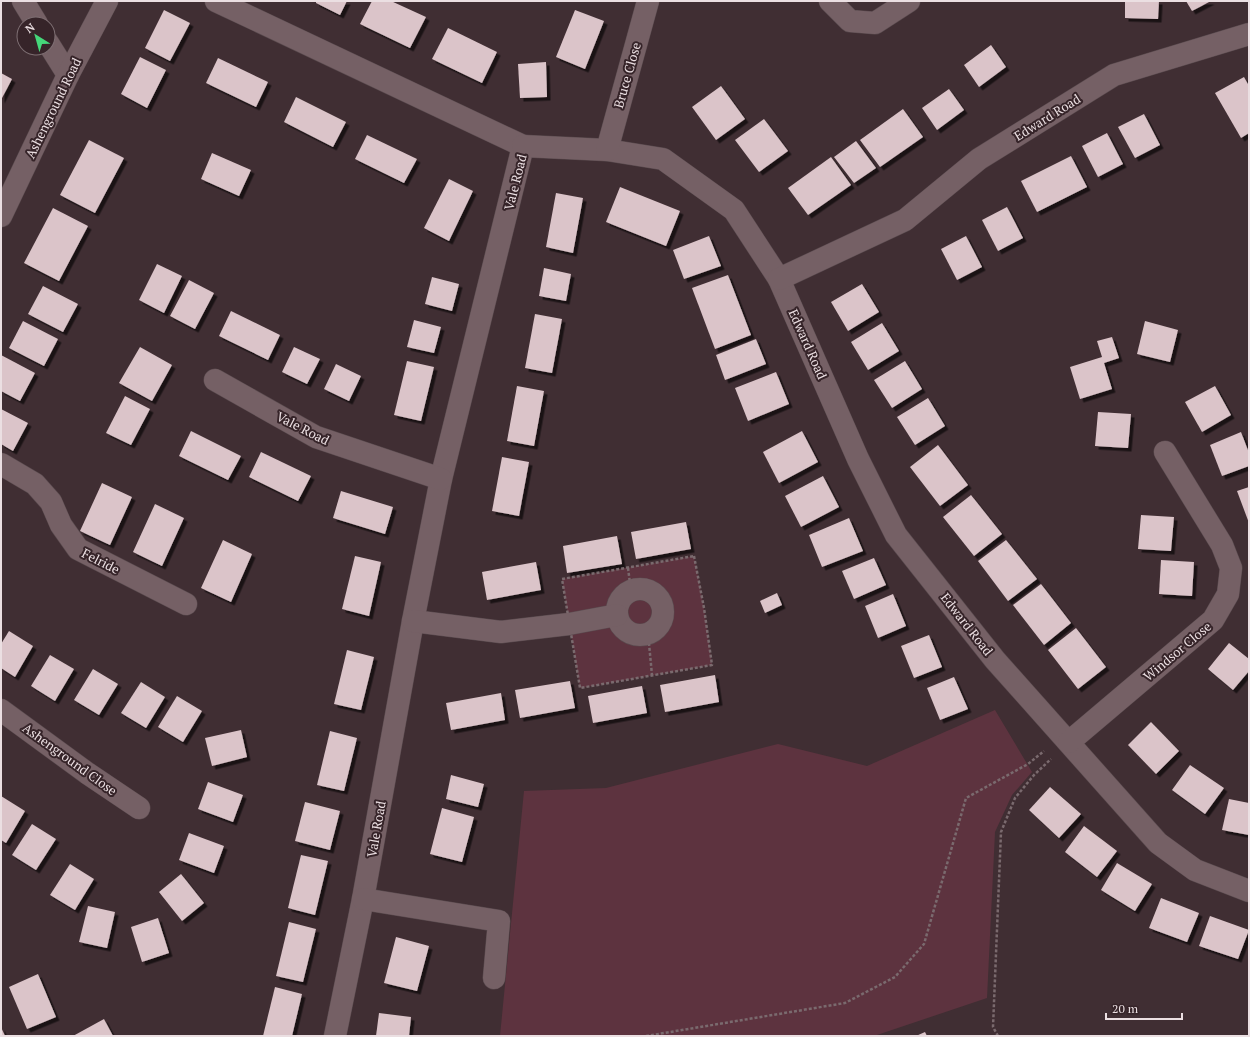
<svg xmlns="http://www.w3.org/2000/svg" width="1250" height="1037" font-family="'PT Serif',serif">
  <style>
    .green { fill: #5d333f }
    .building { fill: #dbc4c9; filter: url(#shadow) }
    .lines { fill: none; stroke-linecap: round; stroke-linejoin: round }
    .minor-casing { stroke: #594a4e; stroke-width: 23 }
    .path { stroke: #7a6a6e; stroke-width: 2.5; stroke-dasharray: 3 2; stroke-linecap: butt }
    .minor { stroke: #756065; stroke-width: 22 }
    .labels { text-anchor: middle; stroke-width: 4; stroke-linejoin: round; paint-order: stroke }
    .street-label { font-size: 13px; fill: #ebdfe2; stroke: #362429 }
  </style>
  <defs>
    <filter id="shadow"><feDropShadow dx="3.5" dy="3.5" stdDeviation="0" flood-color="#0009"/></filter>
  </defs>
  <rect width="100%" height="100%" fill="#402e33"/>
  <g class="green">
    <polygon points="694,556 704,608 712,665 580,688 562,579"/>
    <polygon points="995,710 1032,772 1012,795 995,832 987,998 874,1036 500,1036 524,791 606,788 778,744 867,766"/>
  </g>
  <g class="building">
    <polygon points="316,1 347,1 340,15 316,3"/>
    <polygon points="372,1 391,1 426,17 410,48 360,24"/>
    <polygon points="1125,1 1159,1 1158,19 1125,18"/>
    <polygon points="1186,1 1211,1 1192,11"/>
    <polygon points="164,10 190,23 170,61 145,48"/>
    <polygon points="575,10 604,21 585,69 556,57"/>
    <polygon points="448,28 497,52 482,83 432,59"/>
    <polygon points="991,45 1006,67 979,87 964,65"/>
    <polygon points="140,57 166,70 147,108 121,94"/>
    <polygon points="218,58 268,82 256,107 206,83"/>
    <polygon points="546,62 547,97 520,98 518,64"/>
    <polygon points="1,73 12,79 1,100"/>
    <polygon points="1244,77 1249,86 1249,133 1241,138 1215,93"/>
    <polygon points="721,86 745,119 716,140 692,107"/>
    <polygon points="949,89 964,110 937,130 922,108"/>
    <polygon points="296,97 346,122 333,147 284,122"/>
    <polygon points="903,109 923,137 880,167 860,140"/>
    <polygon points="1144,114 1160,145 1135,158 1118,127"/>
    <polygon points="764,119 788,151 759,172 735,140"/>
    <polygon points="1107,133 1123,164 1098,177 1082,146"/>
    <polygon points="367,135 417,159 404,183 355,159"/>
    <polygon points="89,140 124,158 95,213 60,195"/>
    <polygon points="856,141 876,168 854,183 834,157"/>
    <polygon points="212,153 251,170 239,196 201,179"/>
    <polygon points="1071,156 1087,187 1037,212 1021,181"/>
    <polygon points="831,157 851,185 808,215 788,188"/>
    <polygon points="449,179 473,191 449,241 424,228"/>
    <polygon points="620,187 680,211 666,246 606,222"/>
    <polygon points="556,193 583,198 573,253 546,247"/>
    <polygon points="1007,207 1023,238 998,251 982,220"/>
    <polygon points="53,208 88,226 59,281 24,263"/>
    <polygon points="709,236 721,266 684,279 673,250"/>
    <polygon points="966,236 982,267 957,280 941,249"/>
    <polygon points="157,264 182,276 164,313 139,300"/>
    <polygon points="544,268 571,274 566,301 539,296"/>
    <polygon points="728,275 751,335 715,349 692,288"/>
    <polygon points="432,277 459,284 452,311 425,304"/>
    <polygon points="189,280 214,293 195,329 170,316"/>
    <polygon points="862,284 879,312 848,331 831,302"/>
    <polygon points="43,286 78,304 63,332 28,314"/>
    <polygon points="231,311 280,335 268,360 219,336"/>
    <polygon points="535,314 562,319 552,373 525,368"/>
    <polygon points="414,320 441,327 434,353 407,347"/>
    <polygon points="23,321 58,339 44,366 9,348"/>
    <polygon points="1145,321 1178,330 1170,362 1137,354"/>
    <polygon points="882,323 899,351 868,370 851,342"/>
    <polygon points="1112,337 1119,358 1104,363 1112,389 1080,399 1070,367 1102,357 1097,341"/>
    <polygon points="756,339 766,364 725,380 716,355"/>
    <polygon points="140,347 172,365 152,401 119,383"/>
    <polygon points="294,347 320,359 307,384 282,372"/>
    <polygon points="1,355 35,373 20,401 1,391"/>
    <polygon points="407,361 434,367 421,421 394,415"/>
    <polygon points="905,361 922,389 892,408 874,380"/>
    <polygon points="336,364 361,376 349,401 324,389"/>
    <polygon points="776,372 789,404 748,421 735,388"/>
    <polygon points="517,386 544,391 534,446 507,441"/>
    <polygon points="1215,386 1231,415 1202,432 1185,402"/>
    <polygon points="125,396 150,409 131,445 106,433"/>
    <polygon points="928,398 945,426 915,445 897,417"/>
    <polygon points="1,409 28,423 13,451 1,444"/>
    <polygon points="1098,412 1131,414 1128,448 1095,446"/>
    <polygon points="191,431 241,456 228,480 179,456"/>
    <polygon points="802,431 818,462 779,483 763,452"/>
    <polygon points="1241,432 1249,453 1249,466 1222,476 1210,445"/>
    <polygon points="938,445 968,485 940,506 910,467"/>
    <polygon points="261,452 311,476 298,501 249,477"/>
    <polygon points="502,457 529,462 519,516 492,511"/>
    <polygon points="823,476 839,507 801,527 785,496"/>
    <polygon points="102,483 132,497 110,545 80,531"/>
    <polygon points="1249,487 1249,523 1237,491"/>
    <polygon points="341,491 393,507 385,534 333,518"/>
    <polygon points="971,495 1002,534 974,556 943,517"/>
    <polygon points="155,504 184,518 162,566 133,552"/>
    <polygon points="1141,515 1174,517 1171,551 1138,549"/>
    <polygon points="849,518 863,551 822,567 809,535"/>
    <polygon points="686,522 691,549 636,559 631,532"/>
    <polygon points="617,536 622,564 567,573 563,546"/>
    <polygon points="223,540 252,554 231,602 201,588"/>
    <polygon points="1006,540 1037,579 1008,601 978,561"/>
    <polygon points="355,556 381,562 369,616 342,609"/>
    <polygon points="874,558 886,585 854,599 842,571"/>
    <polygon points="1161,560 1194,562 1192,596 1159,594"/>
    <polygon points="536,562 541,590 487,600 482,572"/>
    <polygon points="1041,584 1071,623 1044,645 1013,605"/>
    <polygon points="777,593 782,605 765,613 760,601"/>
    <polygon points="893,594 906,626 878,638 865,606"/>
    <polygon points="1076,628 1106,667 1078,689 1048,650"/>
    <polygon points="9,631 33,646 15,677 1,668 1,644"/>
    <polygon points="929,635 942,667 914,678 901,646"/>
    <polygon points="1229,643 1249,659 1249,671 1233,690 1208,669"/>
    <polygon points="347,650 374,657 361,710 334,704"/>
    <polygon points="50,655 74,669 55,701 31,686"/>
    <polygon points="93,669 118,684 99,715 74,700"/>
    <polygon points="715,675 719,702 665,712 660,685"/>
    <polygon points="954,677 968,709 940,720 927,688"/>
    <polygon points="570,681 575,708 520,718 515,690"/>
    <polygon points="141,682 165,697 146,728 121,713"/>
    <polygon points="642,686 647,713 593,723 588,696"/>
    <polygon points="501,693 505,720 451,730 446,703"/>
    <polygon points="177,696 202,711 183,742 158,727"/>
    <polygon points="1151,722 1179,751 1156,774 1128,745"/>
    <polygon points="241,730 247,757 212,766 205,738"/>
    <polygon points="330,731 357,738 344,791 317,785"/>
    <polygon points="1190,765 1224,788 1205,814 1172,790"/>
    <polygon points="451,775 484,784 478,807 446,799"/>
    <polygon points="208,782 243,795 233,822 198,809"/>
    <polygon points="1050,787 1081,814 1059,838 1029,810"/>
    <polygon points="1,796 25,811 6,843 1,840"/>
    <polygon points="1229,799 1249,803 1249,835 1222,830"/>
    <polygon points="305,802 340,811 330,850 295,841"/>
    <polygon points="442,808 474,817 462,862 430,854"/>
    <polygon points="32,824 56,839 36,870 12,855"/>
    <polygon points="1084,826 1117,851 1097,877 1065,852"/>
    <polygon points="189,833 224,846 214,873 179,860"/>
    <polygon points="301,855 328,861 315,915 288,908"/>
    <polygon points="1117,863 1152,884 1135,911 1101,890"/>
    <polygon points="70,864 94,879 75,910 50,895"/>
    <polygon points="181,874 204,903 182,921 159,892"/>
    <polygon points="1161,898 1199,913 1187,942 1149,928"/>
    <polygon points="88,906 115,912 107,948 79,942"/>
    <polygon points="1210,916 1249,930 1238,959 1199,946"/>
    <polygon points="158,918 169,953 142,962 131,927"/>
    <polygon points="289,922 316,929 303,982 276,976"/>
    <polygon points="396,937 429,946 417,991 384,983"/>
    <polygon points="38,974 56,1017 27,1029 9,987"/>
    <polygon points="275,987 302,994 292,1036 263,1036"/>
    <polygon points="379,1013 411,1017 409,1036 376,1036"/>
    <polygon points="104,1019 113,1036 73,1036"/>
    <polygon points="1,1027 5,1036 1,1036"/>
    <polygon points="925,1032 927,1036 916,1036"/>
  </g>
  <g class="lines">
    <defs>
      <g id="minor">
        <polyline points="23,1 37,24"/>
        <polyline points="216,1 523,146 441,479 413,621 363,899 335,1036"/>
        <polyline points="830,1 850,21 875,23 909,1"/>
        <polyline points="48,43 68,75"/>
        <polyline points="523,146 607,150 663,159 734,210 779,279 858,459 896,535 995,660 1158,843 1195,870 1249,891"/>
        <polyline points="607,150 648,1"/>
        <polyline points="1,216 68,75 107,1"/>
        <polyline points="779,279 905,220 979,159 1114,75 1249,34"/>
        <polyline points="215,380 316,437 441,479"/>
        <polyline points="1,464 35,484 51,502 61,525 78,549 186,604"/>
        <circle cx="640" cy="612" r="23"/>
        <polyline points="413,621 501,632 569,624 617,615"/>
        <polyline points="1,710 87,773 139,808"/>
        <polyline points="1069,742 1213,620 1228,594 1231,568 1222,545 1165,452"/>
        <polyline points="363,899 499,921 494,978"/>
      </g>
    </defs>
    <use href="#minor" class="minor-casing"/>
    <g class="path">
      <polygon points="694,556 704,608 712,665 580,688 562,579"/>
      <polyline points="628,568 631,591"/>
      <polyline points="648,633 652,675"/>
      <polyline points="646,1036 845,1003 895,977 924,944 966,798 1028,764 1044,751"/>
      <polyline points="998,1036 993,1027 1001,832 1015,798 1034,775 1051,759"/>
    </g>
    <use href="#minor" class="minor"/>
  </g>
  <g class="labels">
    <g class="street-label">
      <text transform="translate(627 75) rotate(-74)" y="5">Bruce Close</text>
      <text transform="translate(53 108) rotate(-64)" y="5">Ashenground Road</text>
      <text transform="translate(1047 117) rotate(-32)" y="5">Edward Road</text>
      <text transform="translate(515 182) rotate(-76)" y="5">Vale Road</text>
      <text transform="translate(808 344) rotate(66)" y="5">Edward Road</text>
      <text transform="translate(303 428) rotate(27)" y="5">Vale Road</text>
      <text transform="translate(101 561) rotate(27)" y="5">Felride</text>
      <text transform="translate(967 624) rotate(52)" y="5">Edward Road</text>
      <text transform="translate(1177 651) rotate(-40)" y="5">Windsor Close</text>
      <text transform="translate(70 759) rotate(36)" y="5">Ashenground Close</text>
      <text transform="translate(376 829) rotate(-80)" y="5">Vale Road</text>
    </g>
  </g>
  <rect width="1250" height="1037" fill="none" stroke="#ebdfe2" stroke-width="4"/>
  <g transform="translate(36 36) rotate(323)"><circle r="19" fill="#362429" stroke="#7e6f73"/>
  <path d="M0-3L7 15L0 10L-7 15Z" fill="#45d77a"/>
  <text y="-6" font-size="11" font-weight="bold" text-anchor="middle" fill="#ebdfe2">N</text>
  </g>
  <path d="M1106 1013v6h76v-6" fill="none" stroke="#ebdfe2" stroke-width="2"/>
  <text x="1112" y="1013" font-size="12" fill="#ebdfe2" stroke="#362429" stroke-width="3" paint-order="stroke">20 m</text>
</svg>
